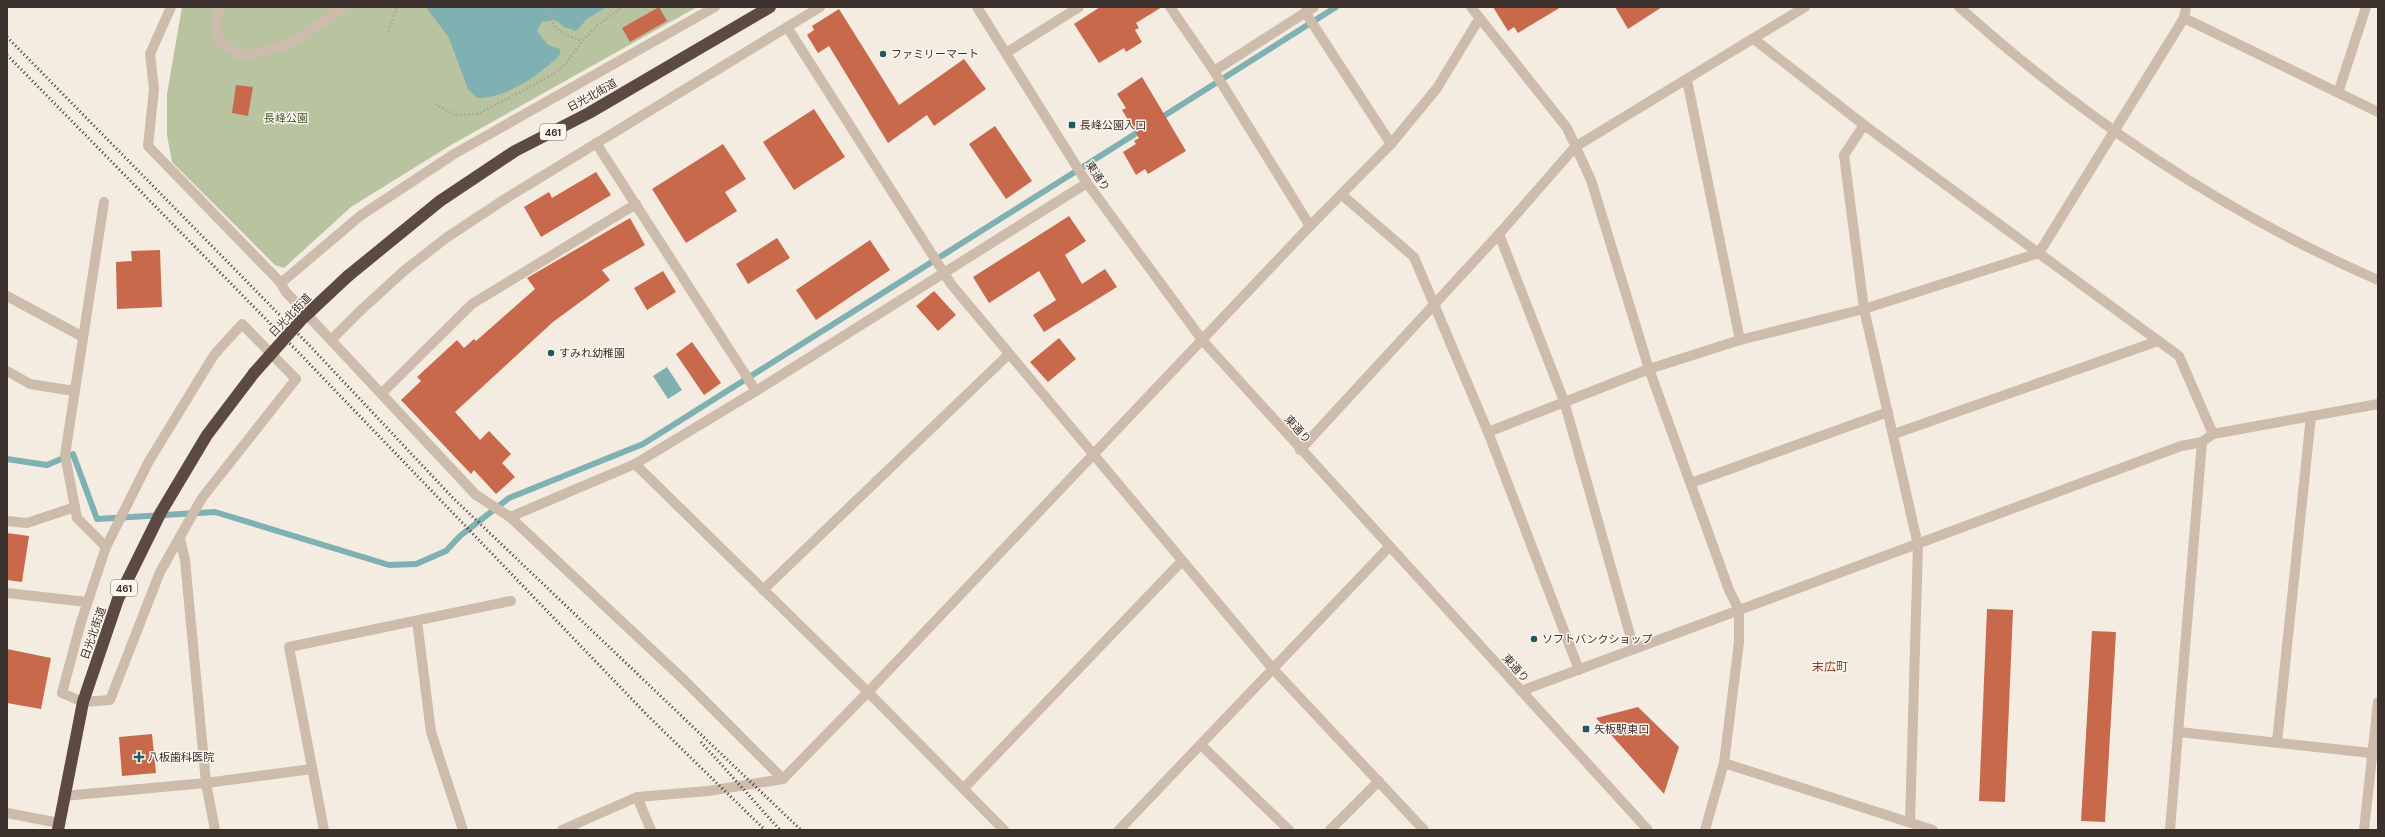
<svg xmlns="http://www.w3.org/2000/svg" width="2385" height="837" font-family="'DM Sans','Noto Sans JP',sans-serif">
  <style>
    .green { fill: #b8c4a0 }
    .water { fill: #7fb0b2 }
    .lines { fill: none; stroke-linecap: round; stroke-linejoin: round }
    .stream { stroke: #7fb0b2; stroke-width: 6 }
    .building { fill: #c8694b }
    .path { stroke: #b9a596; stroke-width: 2.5; stroke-dasharray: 2 2; stroke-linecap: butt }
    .minor { stroke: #cdbbac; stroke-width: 10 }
    .highway { stroke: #5c4a42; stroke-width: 12 }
    .rail { stroke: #3b302b; stroke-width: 3; stroke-dasharray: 1 3; stroke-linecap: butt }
    .highway-bridge { stroke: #5c4a42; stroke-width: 12 }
    .poi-dot { fill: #1f5a5e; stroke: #fbf5ee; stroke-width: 1.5 }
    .labels { text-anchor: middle; stroke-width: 3; stroke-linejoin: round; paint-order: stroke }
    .shield { fill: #fbf5ee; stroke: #756b66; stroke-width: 1 }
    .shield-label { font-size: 10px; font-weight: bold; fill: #3b302b }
    .poi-label { font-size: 11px; fill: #3b302b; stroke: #fbf5ee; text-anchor: start }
    .street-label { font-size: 11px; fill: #3b302b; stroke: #fbf5ee }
    .park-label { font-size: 11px; fill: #4a5a2e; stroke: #fbf5ee }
    .neighbourhood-label { font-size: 12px; fill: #8c3b22; stroke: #fbf5ee }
  </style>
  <rect width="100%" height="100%" fill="#f4ebe1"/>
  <polygon class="green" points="182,7 697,7 451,145 351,207 284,268 275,265 172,162 167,135 167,94"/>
  <g class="water">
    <path d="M426 7H607L587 19 576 31 564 27 555 20 542 22 537 31 548 45 560 49V55C538 76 507 98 477 98L468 89 449 38Z"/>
    <polygon points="667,367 682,390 668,399 653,376"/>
  </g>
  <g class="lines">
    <g class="stream">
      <polyline points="1159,119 1336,7"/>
      <polyline points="7,459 47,465 73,454 97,519 215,512 389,565 416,564 446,551 460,536 509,498 643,444 1143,129"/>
    </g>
  </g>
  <g class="building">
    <polygon points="659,7 667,21 630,42 622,28"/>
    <polygon points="1100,7 1162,7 1136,23 1139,28 1135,30 1142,42 1126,52 1124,48 1099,63 1074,24"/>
    <polygon points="1493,7 1561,7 1518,33 1514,27 1508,31"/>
    <polygon points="1615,7 1662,7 1628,29"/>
    <polygon points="839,9 899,105 964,59 986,89 934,126 927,115 888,143 829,46 818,53 807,35 814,30 812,26"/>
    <polygon points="1142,77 1186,151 1148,174 1145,169 1136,175 1123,152 1136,144 1134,141 1139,138 1122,110 1126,108 1117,94"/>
    <polygon points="236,85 253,87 248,116 232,113"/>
    <polygon points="814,109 845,157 794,190 763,142"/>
    <polygon points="995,126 1032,181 1006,199 969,144"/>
    <polygon points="723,144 746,179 725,192 737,211 686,243 652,189"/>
    <polygon points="596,172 611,195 541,237 524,207 549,192 552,198"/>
    <polygon points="1069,216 1086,241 1065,255 1082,284 1105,269 1117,287 1044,332 1033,315 1056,300 1039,271 989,303 973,277"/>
    <polygon points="630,218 645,245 602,270 610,280 553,322 455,412 480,440 489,431 511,454 502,463 515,477 496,494 474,470 471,474 401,400 421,381 417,377 457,340 464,348 474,339 476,341 535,289 527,278"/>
    <polygon points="777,238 790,258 748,284 736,264"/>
    <polygon points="870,240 890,270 816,320 796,290"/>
    <polygon points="160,250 162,307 117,309 116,262 132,261 131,251"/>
    <polygon points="663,271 676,292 647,310 634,288"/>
    <polygon points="934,291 956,315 938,331 916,306"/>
    <polygon points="1059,338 1076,359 1048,382 1030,362"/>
    <polygon points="692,342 721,383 704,395 676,354"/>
    <polygon points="7,533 29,536 22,582 7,580"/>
    <polygon points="1987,609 2013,610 2005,802 1979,801"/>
    <polygon points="2092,631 2116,632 2105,822 2081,821"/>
    <polygon points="7,649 51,658 41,709 7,703"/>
    <polygon points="1638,707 1679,747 1664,794 1596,718"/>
    <polygon points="152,734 156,773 122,776 119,737"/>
  </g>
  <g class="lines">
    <g class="path">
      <path d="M548 7C553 31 560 33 582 41"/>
      <polyline points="388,32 397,7"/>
      <polyline points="435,104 455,115 478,114 550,76 565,65 582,41 598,25 622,7"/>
    </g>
    <g class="minor">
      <polyline points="171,7 150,54 154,89 148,146 281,283 285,291 476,495 510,517"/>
      <polyline points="220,7 215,26 220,42 239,55 253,54 292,43 345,7"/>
      <polyline points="977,7 1087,183 1203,341 1648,830"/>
      <polyline points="1170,7 1214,71 1310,226"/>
      <polyline points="1471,7 1567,128 1591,180 1649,369 1729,590 1739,610 1739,642 1724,763 1705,830"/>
      <path d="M1959 7C2084 119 2224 213 2378 280"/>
      <polyline points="1305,12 1391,144"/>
      <polyline points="2184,18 2378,112"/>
      <polyline points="787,27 951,284 1273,669 1424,830"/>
      <polyline points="1754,39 1864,125 2179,356 2213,434"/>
      <polyline points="1006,53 1079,7"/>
      <polyline points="1214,71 1314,7"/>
      <polyline points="1687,80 1740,340"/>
      <polyline points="2338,93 2366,7"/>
      <polyline points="1864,125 1844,155 1864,309 1918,545 1910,822"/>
      <polyline points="596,143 756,391"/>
      <polyline points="1342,195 1414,257 1488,432 1579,670"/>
      <polyline points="104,202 65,455 77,518 106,547"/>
      <polyline points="1499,234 1564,401 1634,649"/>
      <polyline points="281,283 360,216 454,154 715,7"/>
      <polyline points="7,296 83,337"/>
      <polygon points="242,324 296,379 202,498 160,572 110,700 83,702 62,693 81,622 106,547 149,461 214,355"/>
      <polyline points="332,339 360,311 405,270 446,238 505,199 820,7"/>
      <polyline points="7,371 30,384 74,391"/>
      <polyline points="382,393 472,304 636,204"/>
      <polyline points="1488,432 1649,369 1740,340 1864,309 2039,253 2184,18 2186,7"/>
      <polyline points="1894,434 2158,341"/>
      <polyline points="1300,450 1499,234 1575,147 1805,7"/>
      <polyline points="635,464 868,692 1004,830"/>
      <polyline points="1691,483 1888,412"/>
      <polyline points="7,521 27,523 75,507"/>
      <polyline points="180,538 185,560 206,783 215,830"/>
      <polyline points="763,590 1009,354"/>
      <polyline points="7,593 87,602"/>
      <polyline points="417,621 431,732 463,830"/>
      <polyline points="1521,691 2181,446 2202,442 2213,434 2378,404"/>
      <polyline points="2179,732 2371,753"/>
      <polyline points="2277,742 2311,416"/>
      <polyline points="1201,745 1289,830"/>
      <polyline points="1724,763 1933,830"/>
      <polyline points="783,779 684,680 510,517 635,464 756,391 1087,183"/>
      <polyline points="964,788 1182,561"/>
      <polyline points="64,796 206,783 312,769"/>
      <polyline points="637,797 651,830"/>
      <polyline points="7,813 59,823"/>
      <polyline points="324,830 289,647 511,601"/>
      <polyline points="562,830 637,797 708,791 783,779 868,692 1310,226 1391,144 1437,88 1479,19"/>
      <polyline points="1119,830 1389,547"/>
      <polyline points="1330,830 1379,781"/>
      <polyline points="2170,830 2202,442"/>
      <polyline points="2364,830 2378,702"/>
    </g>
    <g class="highway">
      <polyline points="348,276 440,201 515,151 589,113 770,7"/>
      <polyline points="58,830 83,702 118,599 161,512 207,435 254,373"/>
    </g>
    <g class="rail">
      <polyline points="7,37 310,346 452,497 801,830"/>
      <polyline points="7,55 301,355 649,717 765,830"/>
      <polyline points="701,742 780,830"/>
    </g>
    <polyline class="highway-bridge" points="254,373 302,319 348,276"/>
  </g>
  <g class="poi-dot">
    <circle cx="883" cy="54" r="4"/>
    <rect x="1068" y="121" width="8" height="8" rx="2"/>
    <circle cx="551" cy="353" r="4"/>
    <circle cx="1534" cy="639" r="4"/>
    <rect x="1582" y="725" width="8" height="8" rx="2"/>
    <path d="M137 751h4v4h4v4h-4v4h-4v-4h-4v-4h4z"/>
  </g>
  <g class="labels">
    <g class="shield">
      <rect x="540" y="124" width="26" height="16" rx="3"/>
      <rect x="111" y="580" width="26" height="16" rx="3"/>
    </g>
    <g class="shield-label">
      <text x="553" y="136">461</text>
      <text x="124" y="592">461</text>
    </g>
    <g class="poi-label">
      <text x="891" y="58">ファミリーマート</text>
      <text x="1080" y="129">長峰公園入口</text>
      <text x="559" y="357">すみれ幼稚園</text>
      <text x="1542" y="643">ソフトバンクショップ</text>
      <text x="1594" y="733">矢板駅東口</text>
      <text x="148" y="761">八板歯科医院</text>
    </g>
    <g class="street-label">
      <text transform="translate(592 95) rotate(-29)" y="4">日光北街道</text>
      <text transform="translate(1098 176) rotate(56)" y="4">東通り</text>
      <text transform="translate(290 315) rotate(-46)" y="4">日光北街道</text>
      <text transform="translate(1298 429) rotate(48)" y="4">東通り</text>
      <text transform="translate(93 633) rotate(-71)" y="4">日光北街道</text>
      <text transform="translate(1516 668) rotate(48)" y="4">東通り</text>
    </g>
    <g class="park-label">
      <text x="286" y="122">長峰公園</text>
    </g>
    <g class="neighbourhood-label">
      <text x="1830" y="671">末広町</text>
    </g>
  </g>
  <rect width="2385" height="837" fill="none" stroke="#3b302b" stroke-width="16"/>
</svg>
